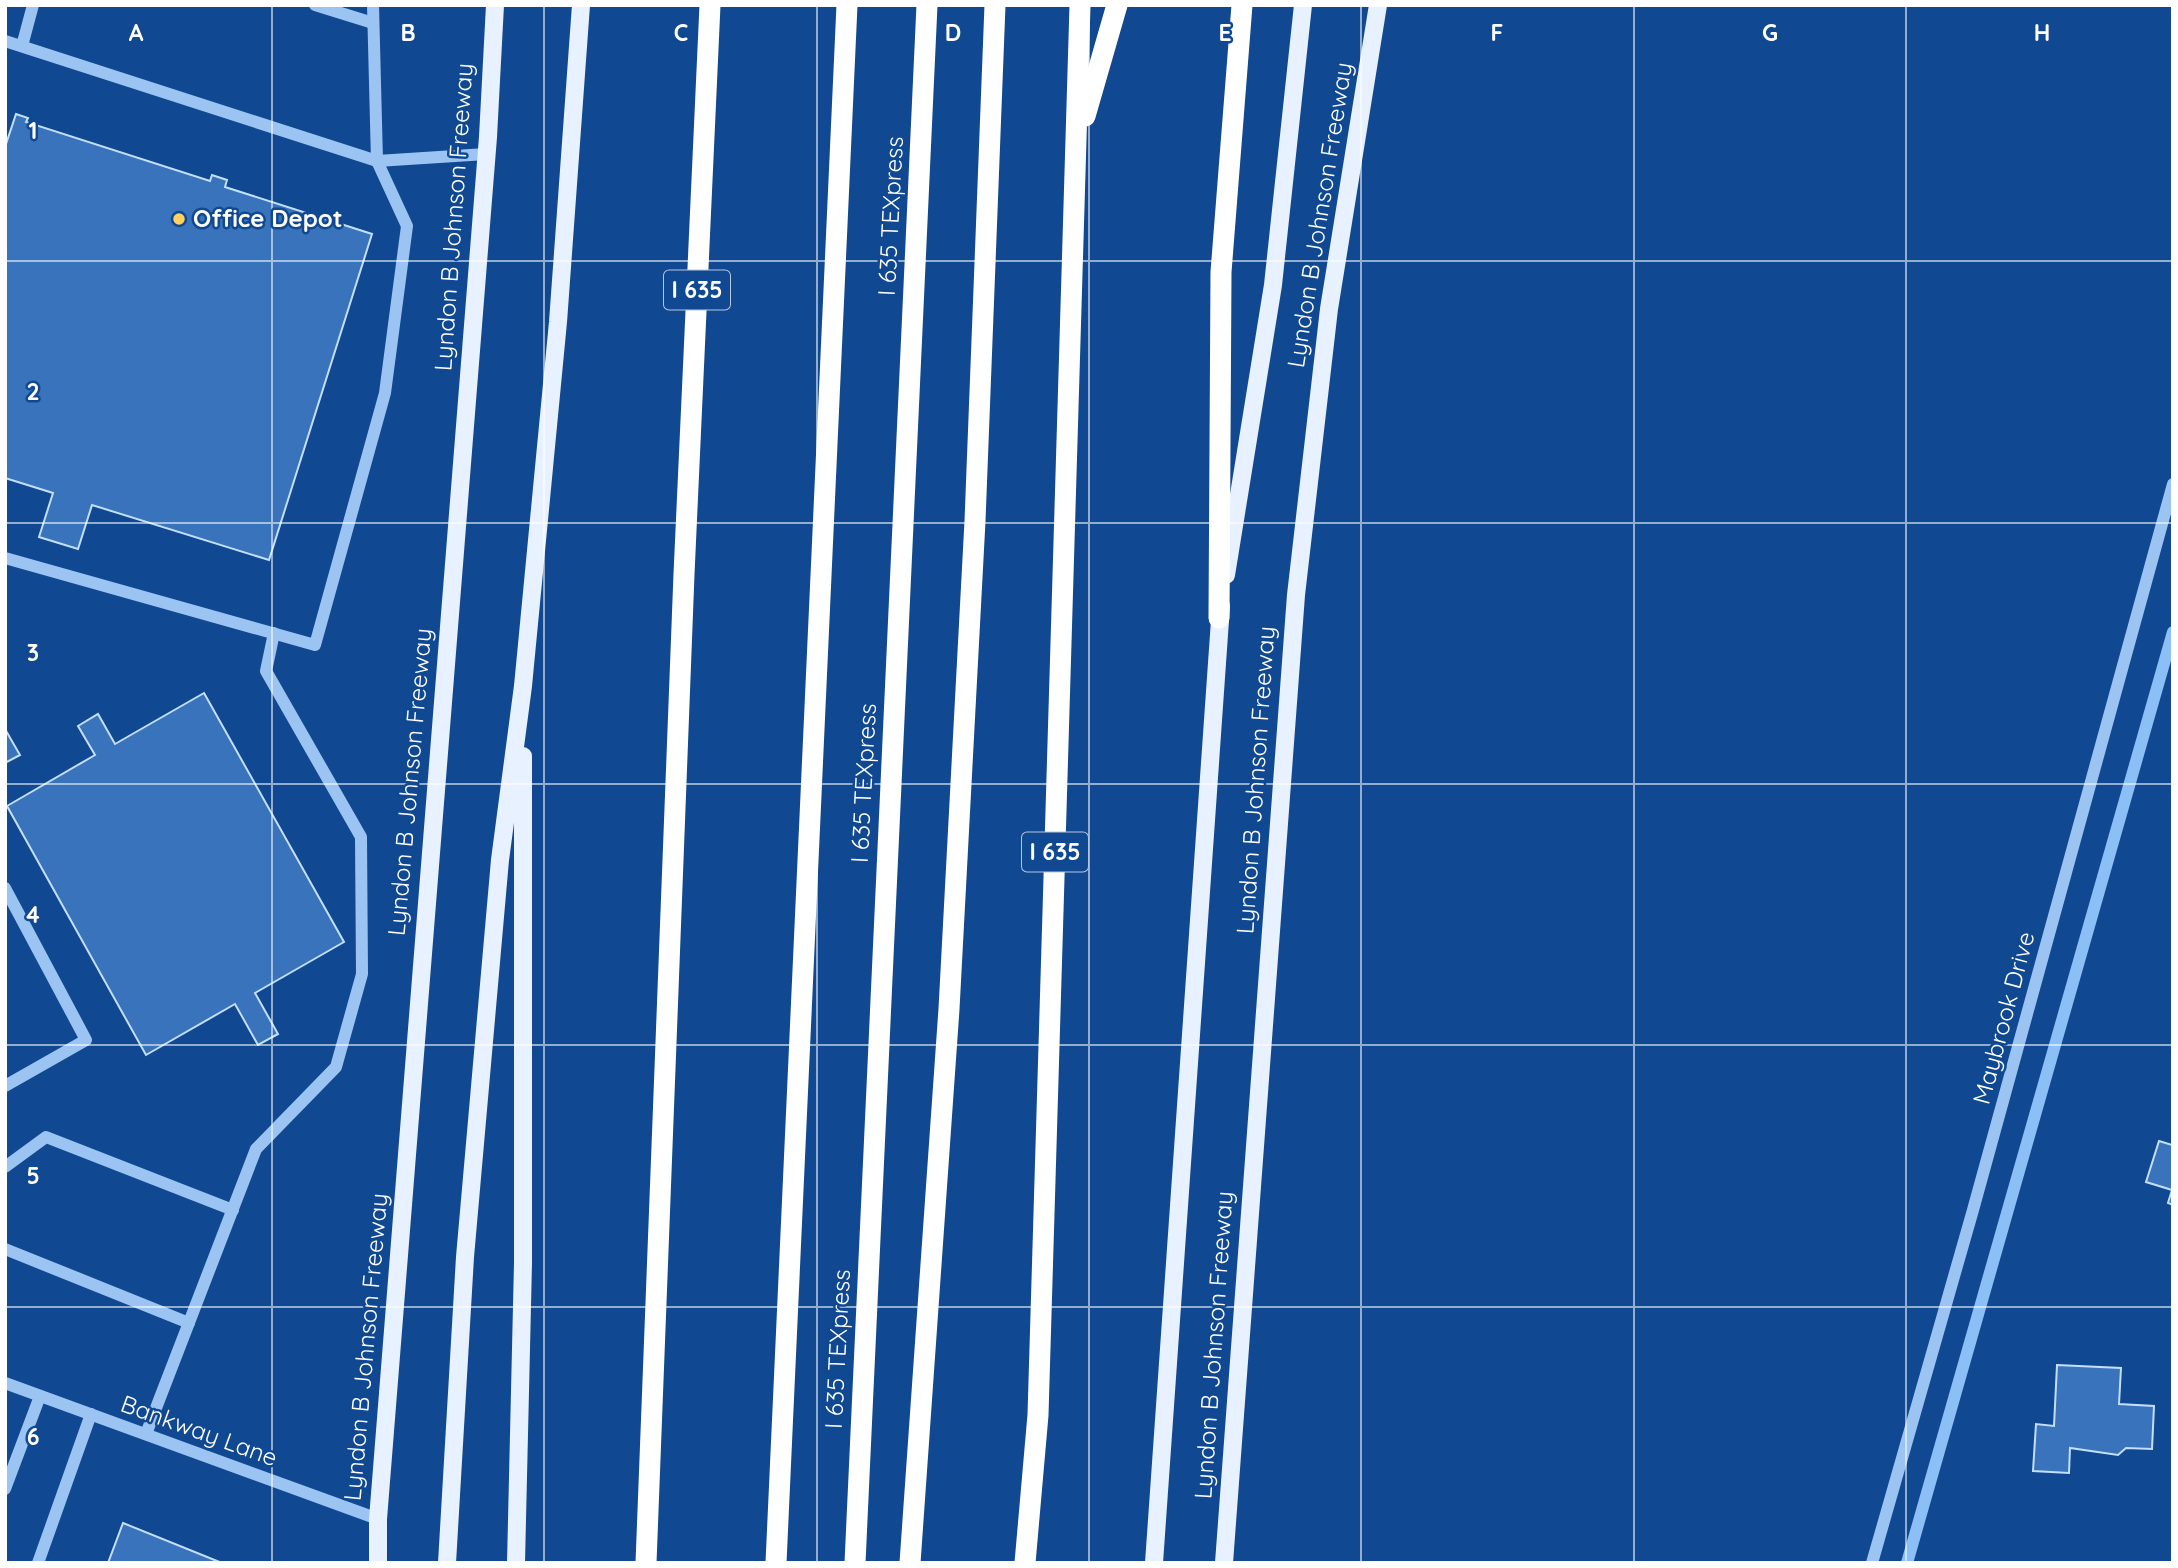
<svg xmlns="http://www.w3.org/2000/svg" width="2178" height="1568" font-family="Quicksand,sans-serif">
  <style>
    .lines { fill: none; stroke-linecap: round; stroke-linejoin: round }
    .stream { stroke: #8dbff7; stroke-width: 12 }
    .building { fill: #3873bb; stroke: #c4defe; stroke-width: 2 }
    .minor { stroke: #9cc4f3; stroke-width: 12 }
    .major { stroke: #e8f1ff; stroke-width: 18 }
    .highway { stroke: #fff; stroke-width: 21 }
    .grid { fill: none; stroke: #fff; stroke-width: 2; stroke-opacity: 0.55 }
    .poi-dot { fill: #ffd05e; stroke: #104992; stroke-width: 2.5 }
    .labels { text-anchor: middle; stroke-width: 5; stroke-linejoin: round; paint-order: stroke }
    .shield { fill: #104992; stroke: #b7c8de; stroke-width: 2 }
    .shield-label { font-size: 23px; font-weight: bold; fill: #fff }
    .street-label { font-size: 24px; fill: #fff; stroke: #104992 }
    .poi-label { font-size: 24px; font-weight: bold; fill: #fff; stroke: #104992; text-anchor: start }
    .grid-label { font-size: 23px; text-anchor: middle; font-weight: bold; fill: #fff; stroke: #104992; stroke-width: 5; stroke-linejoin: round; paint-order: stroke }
  </style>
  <rect width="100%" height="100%" fill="#104992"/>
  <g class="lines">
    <polyline class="stream" points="1907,1563 2173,632"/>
  </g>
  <g class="building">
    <polygon points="16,114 28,118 26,122 210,181 212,175 227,180 225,187 372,234 269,560 92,505 78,549 39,537 53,493 5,478 5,147"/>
    <polygon points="204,693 344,942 255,993 278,1034 258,1045 235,1004 146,1055 7,806 95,755 78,726 98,714 115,744"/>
    <polygon points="5,729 20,755 5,763"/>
    <polygon points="2159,1141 2172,1145 2173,1141 2173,1205 2168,1203 2172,1190 2146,1182"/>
    <polygon points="2057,1365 2121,1368 2119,1404 2154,1406 2152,1449 2126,1448 2118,1455 2070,1448 2069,1473 2033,1471 2036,1424 2054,1426"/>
    <polygon points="123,1523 222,1563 108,1563"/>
  </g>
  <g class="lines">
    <g class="minor">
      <polyline points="315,5 373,23"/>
      <polyline points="5,41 377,161 486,154"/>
      <polyline points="22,46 33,5"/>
      <polyline points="5,558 315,645 385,393 407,226 377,161 373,5"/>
      <polyline points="5,888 86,1040 5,1086"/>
      <polyline points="5,1167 46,1137 233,1210"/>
      <polyline points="5,1249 189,1323"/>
      <polyline points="5,1383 378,1519"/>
      <polyline points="146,1434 256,1149 336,1067 362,974 361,837 266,671 274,633"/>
      <polyline points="5,1489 40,1396"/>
      <polyline points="38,1563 91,1414"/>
      <polyline points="1872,1563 1973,1210 2173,484"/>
    </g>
    <g class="major">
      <polyline points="1226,575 1273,285 1303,5"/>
      <polyline points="378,1563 378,1519 488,137 495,5"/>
      <polyline points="447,1563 465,1257 500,860 523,686 558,322 581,5"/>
      <polyline points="516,1563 523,1263 523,756"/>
      <polyline points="1154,1563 1221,606"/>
      <polyline points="1224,1563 1296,595 1329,309 1378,5"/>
    </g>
    <g class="highway">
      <polyline points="1085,116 1117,5"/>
      <polyline points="1219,618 1221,272 1242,5"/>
      <polyline points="646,1563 684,574 710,5"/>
      <polyline points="776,1563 847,5"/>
      <polyline points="855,1563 927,5"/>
      <polyline points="910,1563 949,1009 975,521 995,5"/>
      <polyline points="1025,1563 1038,1415 1080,5"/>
    </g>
  </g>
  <path class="grid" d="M272 5V1563M544 5V1563M817 5V1563M1089 5V1563M1361 5V1563M1634 5V1563M1906 5V1563M5 261H2173M5 523H2173M5 784H2173M5 1045H2173M5 1307H2173"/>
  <circle class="poi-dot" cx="179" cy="219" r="7"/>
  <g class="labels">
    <g class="shield">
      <rect x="664" y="270.5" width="66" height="39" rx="5"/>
      <rect x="1022" y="832.5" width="66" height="39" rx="5"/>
    </g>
    <g class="shield-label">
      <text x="697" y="298">I 635</text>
      <text x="1055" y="860">I 635</text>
    </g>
    <g class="street-label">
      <text transform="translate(1320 215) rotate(-81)" y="8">Lyndon B Johnson Freeway</text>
      <text transform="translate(891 216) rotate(-87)" y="8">I 635 TEXpress</text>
      <text transform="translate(454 217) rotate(-86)" y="8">Lyndon B Johnson Freeway</text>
      <text transform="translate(1256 780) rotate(-86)" y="8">Lyndon B Johnson Freeway</text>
      <text transform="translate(410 782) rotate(-85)" y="8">Lyndon B Johnson Freeway</text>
      <text transform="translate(864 783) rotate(-87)" y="8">I 635 TEXpress</text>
      <text transform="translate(2004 1018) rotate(-75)" y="8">Maybrook Drive</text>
      <text transform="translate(1214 1345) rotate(-86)" y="8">Lyndon B Johnson Freeway</text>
      <text transform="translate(366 1347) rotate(-85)" y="8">Lyndon B Johnson Freeway</text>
      <text transform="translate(838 1349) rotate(-87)" y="8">I 635 TEXpress</text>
      <text transform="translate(199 1431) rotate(20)" y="8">Bankway Lane</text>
    </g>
    <g class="poi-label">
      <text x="193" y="227">Office Depot</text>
    </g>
  </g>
  <g class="grid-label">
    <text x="136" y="41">A</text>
    <text x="408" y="41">B</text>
    <text x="681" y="41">C</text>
    <text x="953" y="41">D</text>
    <text x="1225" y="41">E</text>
    <text x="1497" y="41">F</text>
    <text x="1770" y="41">G</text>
    <text x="2042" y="41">H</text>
    <text x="33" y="139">1</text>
    <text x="33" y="400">2</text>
    <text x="33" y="661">3</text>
    <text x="33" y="923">4</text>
    <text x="33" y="1184">5</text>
    <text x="33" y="1445">6</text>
  </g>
  <rect width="2178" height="1568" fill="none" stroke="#ffffff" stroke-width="14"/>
</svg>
